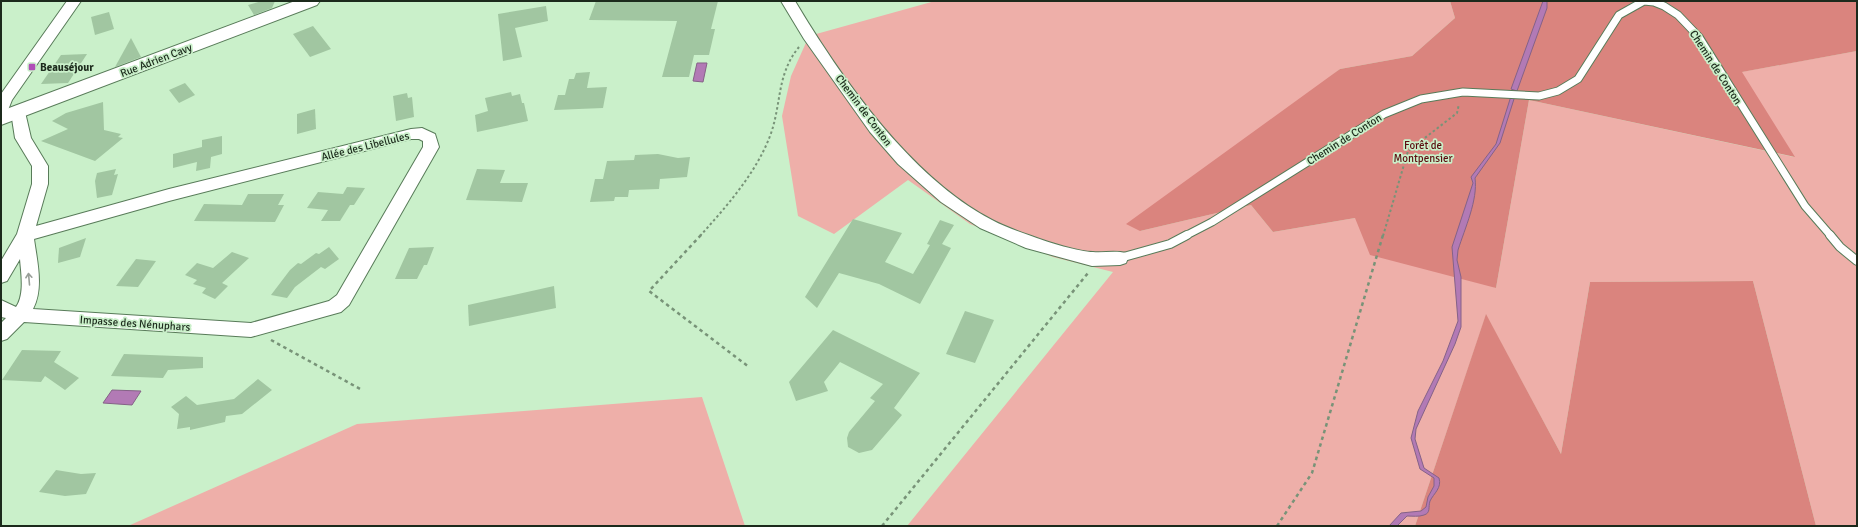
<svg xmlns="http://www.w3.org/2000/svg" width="1858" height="527" font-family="Signika,sans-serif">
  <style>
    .green { fill: #eeafa9 }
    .forest { fill: #da847e }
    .water { fill: #b27ab5; stroke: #856287 }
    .building { fill: #a1c6a1 }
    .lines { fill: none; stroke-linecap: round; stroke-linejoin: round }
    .service-far1-casing { stroke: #587b59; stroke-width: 9 }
    .service-casing { stroke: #587b59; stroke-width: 10 }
    .minor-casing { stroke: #587b59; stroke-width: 2 }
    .secondary-casing { stroke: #587b59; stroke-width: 2 }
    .path-far1 { stroke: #789378; stroke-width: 2; stroke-dasharray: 2.5 2.5; stroke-linecap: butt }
    .path { stroke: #789378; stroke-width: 2.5; stroke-dasharray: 3.5 3.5; stroke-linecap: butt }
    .service-far1 { stroke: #fff; stroke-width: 7 }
    .service { stroke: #fff; stroke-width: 8 }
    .minor { fill: #fff; fill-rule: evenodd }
    .secondary { fill: #fff; fill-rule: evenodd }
    .oneway { stroke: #999f99 }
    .poi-dot { fill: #b04fb7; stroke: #caf0ca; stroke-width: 1.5 }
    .labels { text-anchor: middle; stroke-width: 3.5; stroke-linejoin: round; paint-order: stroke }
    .street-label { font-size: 11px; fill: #1c2a1c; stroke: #caf0ca }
    .poi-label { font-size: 11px; font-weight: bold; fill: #1c2a1c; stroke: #caf0ca; text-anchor: start }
    .park-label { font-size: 11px; fill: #5b0d10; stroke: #caf0ca }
  </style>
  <rect width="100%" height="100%" fill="#caf0ca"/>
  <g class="green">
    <polygon points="935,1 1450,1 1455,18 1412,56 1340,69 1140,231 1251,205 1273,232 1355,218 1496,288 1529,100 1794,157 1741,72 1857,51 1857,526 1816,526 1753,281 1590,282 1561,454 1486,315 1415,526 907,526 1113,272 1053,257 970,224 908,180 834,234 798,216 782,116 791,76 809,36"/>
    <polygon points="702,397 745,526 128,526 357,424"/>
  </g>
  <g class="forest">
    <polygon points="1450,1 1857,1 1857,51 1742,72 1795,157 1529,100 1496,288 1370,255 1355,218 1273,232 1251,205 1140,231 1126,224 1340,69 1412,56 1455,18"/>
    <polygon points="1753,281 1816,526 1415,526 1486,314 1561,454 1590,282"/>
  </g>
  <g class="water">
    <polygon points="1543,1 1547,1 1547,8 1517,91 1511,89"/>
    <polygon points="697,63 707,63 703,82 693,81"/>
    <path d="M1511 96 1514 99 1500 143 1475 178C1478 200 1465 228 1458 250L1457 260 1461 277V327L1455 344 1416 429 1415 439 1424 468 1439 478C1442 488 1434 493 1430 501 1428 507 1431 513 1424 515 1419 517 1412 516 1407 516L1397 526H1389L1401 513 1421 511 1426 507 1428 497 1434 486V478L1420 469 1411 438 1418 411 1443 361 1458 321 1452 247 1473 183 1471 177 1496 144Z"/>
    <polygon points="112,390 141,391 132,405 103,403"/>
  </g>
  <g class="building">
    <polygon points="262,1 275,1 272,8 254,15 248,5"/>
    <polygon points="596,1 718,1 711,29 715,29 709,55 694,55 689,77 662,77 677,21 589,20"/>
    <polygon points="546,6 548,21 515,28 522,57 503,61 498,14"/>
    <polygon points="109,12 114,29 95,35 91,17"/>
    <polygon points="313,26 331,49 310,57 293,34"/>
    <polygon points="131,38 141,57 115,67"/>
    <polygon points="87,54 68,83 41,84 61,55"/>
    <polygon points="590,72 587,88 607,87 603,108 554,110 558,95 565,95 569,79 574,79 576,73"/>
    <polygon points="185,83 195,95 179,103 169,90"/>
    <polygon points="511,92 512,96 520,94 522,103 524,103 528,121 477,132 475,115 488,111 485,98"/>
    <polygon points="407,93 408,98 412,97 414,117 396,121 393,96"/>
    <polygon points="103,102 104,130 121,134 118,137 123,138 95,161 41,141 68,129 52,121 66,113"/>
    <polygon points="315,109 316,129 297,134 297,114"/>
    <polygon points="222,136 222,154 211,157 210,168 196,171 197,162 173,168 173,154 202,147 202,140"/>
    <polygon points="658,154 678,158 690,157 687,177 660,179 659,189 629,190 628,197 615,197 614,201 590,202 595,179 603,179 607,161 634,160 635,155"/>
    <polygon points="116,169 114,175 118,174 112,195 97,198 95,181 97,173"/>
    <polygon points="477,169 505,170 500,183 528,183 522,202 466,200"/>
    <polygon points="347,187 365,188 354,205 350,205 340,221 321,221 328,210 307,208 318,192 343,194"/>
    <polygon points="248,194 284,194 278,205 284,205 275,222 194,221 204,204 242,205"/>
    <polygon points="853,219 902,233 885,262 913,274 930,245 927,244 940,220 954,225 942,244 951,248 920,304 879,284 839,273 817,308 805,297"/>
    <polygon points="86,238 80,257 58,263 59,248"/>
    <polygon points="329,247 339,259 325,269 321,267 295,287 287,298 271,295 290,270 298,263 301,264 316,253 319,254"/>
    <polygon points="434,247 427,265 424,265 417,279 395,279 409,248"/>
    <polygon points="232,252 249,258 222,283 228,286 215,299 202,293 206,288 193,284 197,280 185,275 197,263 213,268"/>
    <polygon points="136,259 156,261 138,287 116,286"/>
    <polygon points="554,286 556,308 469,326 468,305"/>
    <polygon points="965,311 994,320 975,363 946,354"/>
    <polygon points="833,330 920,373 894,408 902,415 872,450 859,453 848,447 847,438 849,432 875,401 870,398 883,384 840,362 824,382 828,391 796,401 789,382"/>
    <polygon points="22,350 61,351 54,362 79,378 65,390 45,376 41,382 2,380"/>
    <polygon points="124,354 203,357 203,368 168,370 163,378 111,376"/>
    <polygon points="258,379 272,390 242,414 226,416 225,422 190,430 190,427 177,429 179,414 171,407 186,396 197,405 234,399"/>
    <polygon points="56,470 81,474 96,473 86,494 65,496 39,492"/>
  </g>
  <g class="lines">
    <defs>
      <polyline id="service-far1" points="1185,236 1212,222 1384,114 1421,99 1463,92 1539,96 1558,91 1578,79 1619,15 1644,1 1654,2 1664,6 1678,15 1699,37 1805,206 1831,236"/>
      <g id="service">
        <polyline points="1830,235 1840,247 1857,261"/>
        <polyline points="1120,258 1170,244 1187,235"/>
      </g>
      <g id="minor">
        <polygon points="67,1 81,1 12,100 6,115 1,116 1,94"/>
        <path d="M781 1H795C841 78 910 177 992 220 1005 227 1020 232 1034 237 1047 242 1080 252 1093 252 1104 253 1115 250 1126 253L1128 258 1126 263 1120 265 1092 266 1026 248 980 228 941 202 898 164 870 132 804 39Z"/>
        <path d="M18 107 23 108 25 112 31 138 48 166V184L36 226 169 189 411 129 422 128 435 134 439 147 349 305 341 312 251 337 24 322 7 339 1 341V323L6 318 1 317V300L16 307C25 294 21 273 20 259L7 281 1 283V261L17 234 32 184V166L15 138 11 112 13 108ZM411 139H419L423 141V147L337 295 329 301 251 323 33 309C44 288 37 261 34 239L169 201Z"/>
      </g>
      <polygon id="secondary" points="295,1 320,1 317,5 1,125 1,111"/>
    </defs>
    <use href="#service-far1" class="service-far1-casing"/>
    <use href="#service" class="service-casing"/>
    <use href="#minor" class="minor-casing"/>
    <use href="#secondary" class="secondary-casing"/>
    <g class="path-far1">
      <path d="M700 236C727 206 756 173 770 136 782 104 776 75 799 47"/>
      <polyline points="1383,236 1408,151 1457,113 1459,104"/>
    </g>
    <g class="path">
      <polyline points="701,235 649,291 749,367"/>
      <polyline points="271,340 362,390"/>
      <polyline points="882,526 1088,273"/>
      <polyline points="1277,526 1312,473 1383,235"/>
    </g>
    <use href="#service-far1" class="service-far1"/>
    <use href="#service" class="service"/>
    <use href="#minor" class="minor"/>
    <use href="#secondary" class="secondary"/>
  </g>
  <defs><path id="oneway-shaft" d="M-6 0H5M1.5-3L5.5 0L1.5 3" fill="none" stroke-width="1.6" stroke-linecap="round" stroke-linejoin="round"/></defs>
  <use class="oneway" href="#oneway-shaft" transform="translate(29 279) rotate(-95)"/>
  <rect class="poi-dot" x="28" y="63" width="8" height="8" rx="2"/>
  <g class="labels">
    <g class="street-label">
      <text transform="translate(156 60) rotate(-21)" y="4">Rue Adrien Cavy</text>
      <text transform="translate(1716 67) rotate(57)" y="4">Chemin de Conton</text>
      <text transform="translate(864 110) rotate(53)" y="4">Chemin de Conton</text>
      <text transform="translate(1344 139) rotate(-32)" y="4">Chemin de Conton</text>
      <text transform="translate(365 146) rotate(-14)" y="4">Allée des Libellules</text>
      <text transform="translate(135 323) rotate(4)" y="4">Impasse des Nénuphars</text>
    </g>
    <g class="poi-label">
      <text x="40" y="71">Beauséjour</text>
    </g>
    <g class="park-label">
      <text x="1423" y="149">Forêt de<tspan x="1423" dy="13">Montpensier</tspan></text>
    </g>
  </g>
  <rect width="1858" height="527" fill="none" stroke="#1c2a1c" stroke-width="4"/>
</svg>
